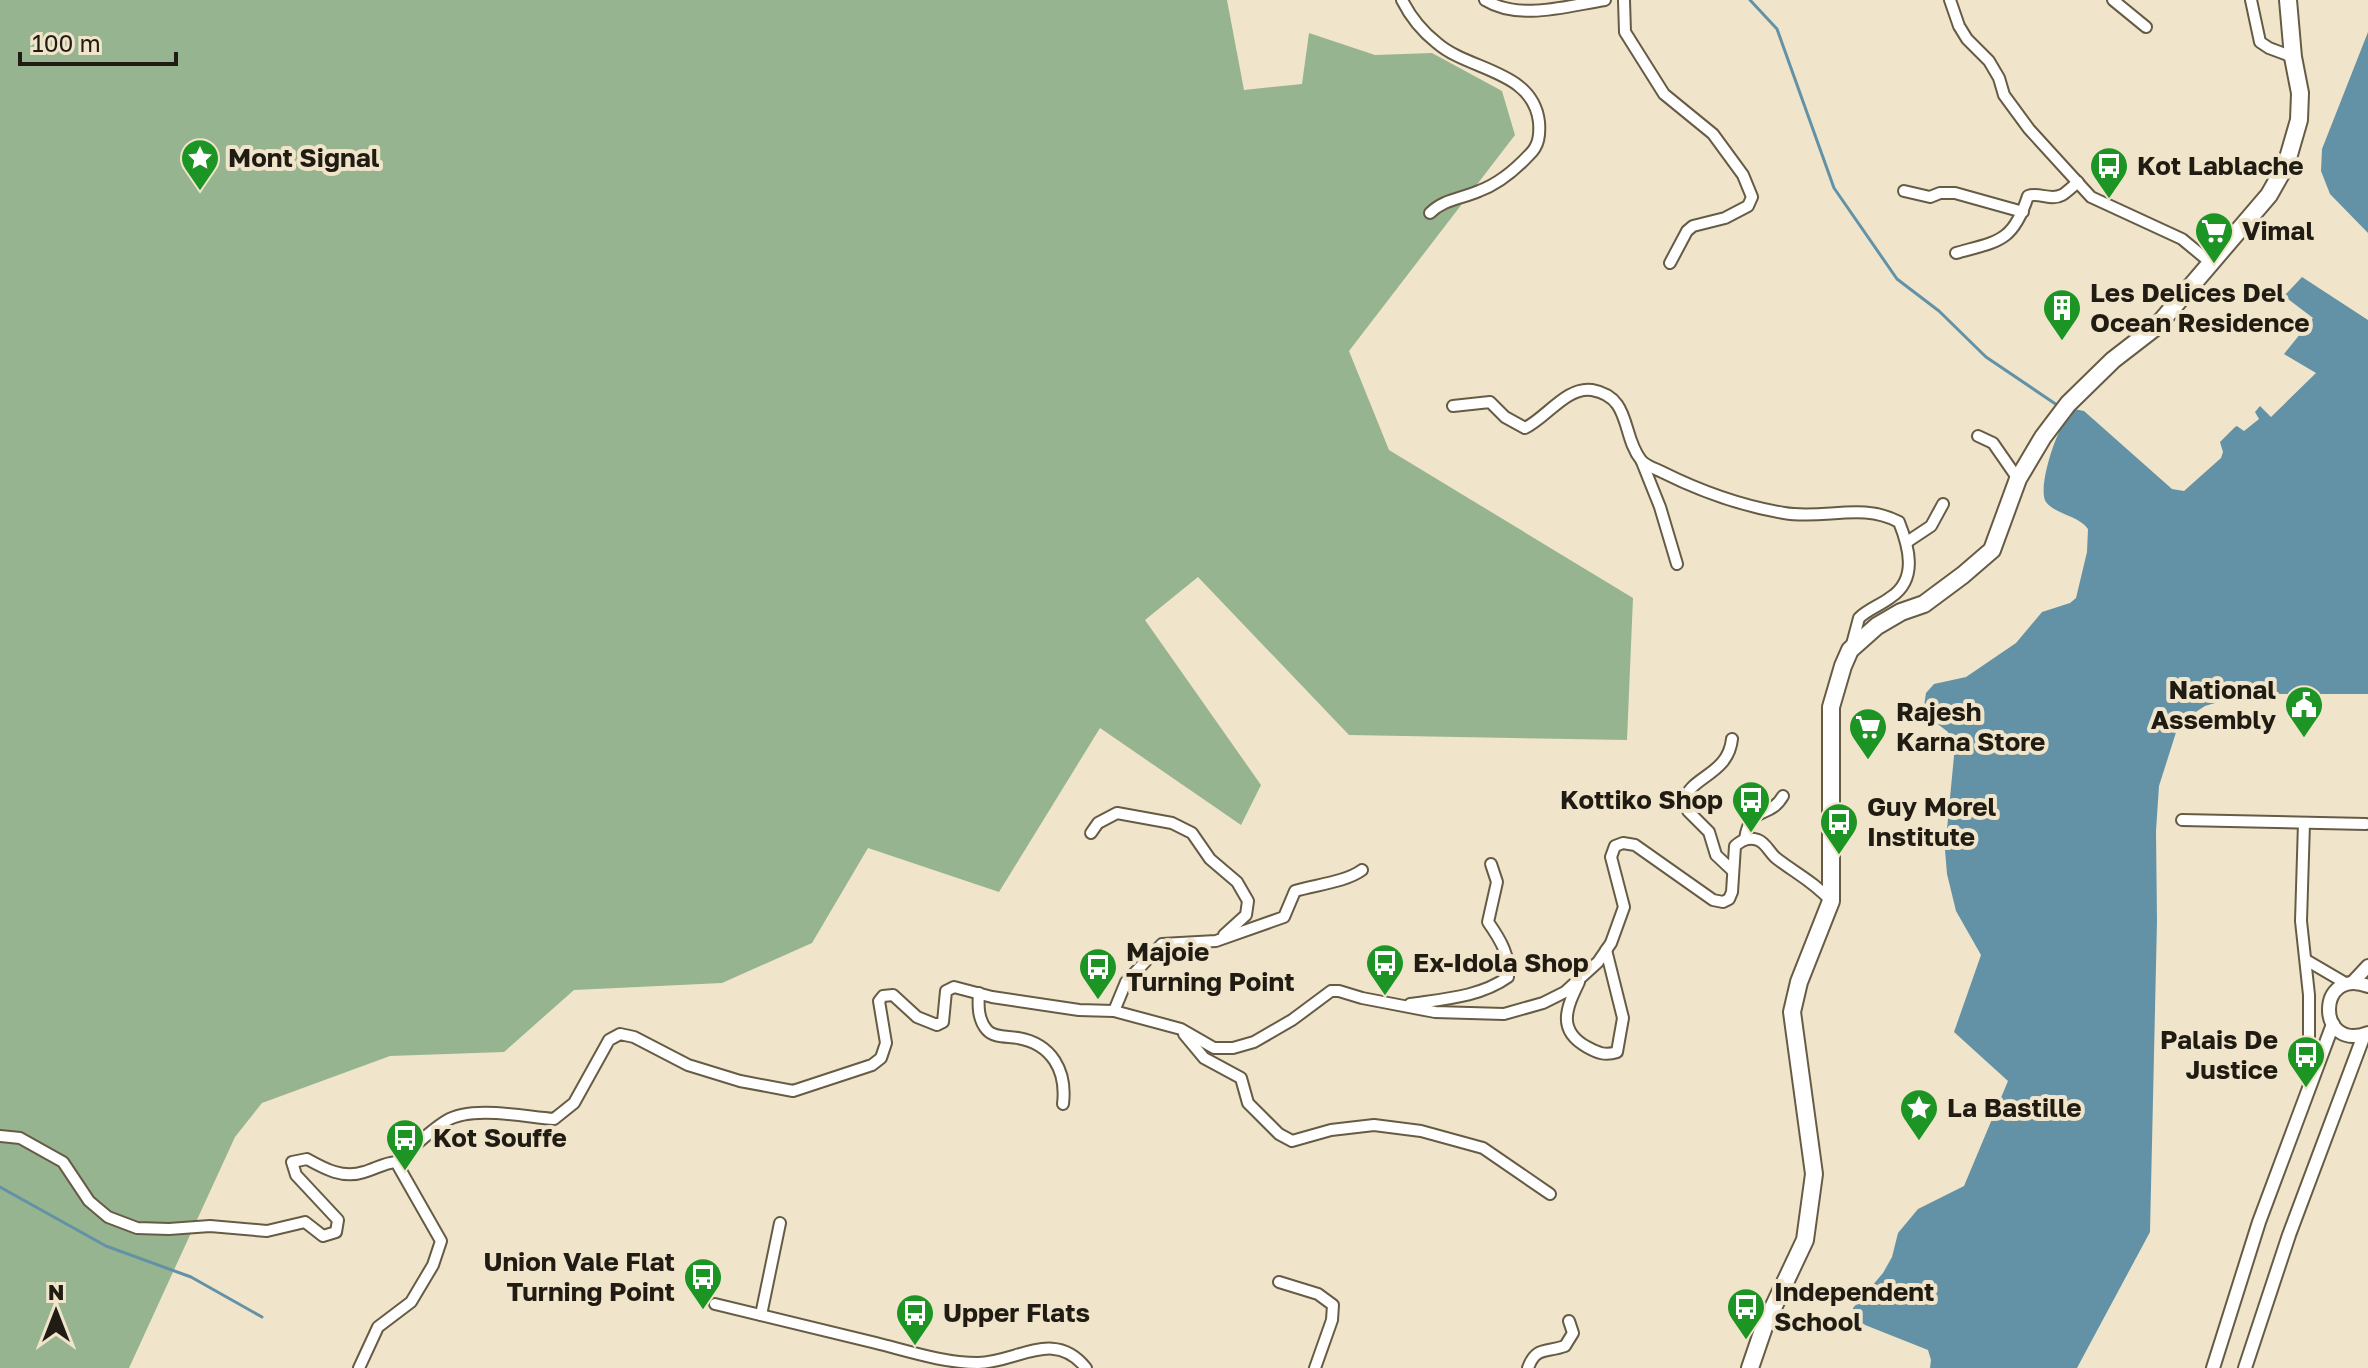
<svg xmlns="http://www.w3.org/2000/svg" width="2368" height="1368" font-family="'Golos Text',sans-serif">
  <style>
    .forest { fill: #97b490 }
    .water { fill: #6392a7 }
    .lines { fill: none; stroke-linecap: round; stroke-linejoin: round }
    .stream { stroke: #6392a7; stroke-width: 3 }
    .minor-casing { stroke: #665c45; stroke-width: 14 }
    .tertiary-casing { stroke: #665c45; stroke-width: 16 }
    .primary-casing { stroke: #665c45; stroke-width: 20 }
    .minor { stroke: #fff; stroke-width: 10 }
    .tertiary { stroke: #fff; stroke-width: 12 }
    .primary { stroke: #fff; stroke-width: 16 }
    .labels { text-anchor: middle; stroke-width: 8; stroke-linejoin: round; paint-order: stroke }
    .poi-label { font-size: 26px; font-weight: bold; fill: #201c13; stroke: #f0e5ca; text-anchor: start }
  </style>
  <rect width="100%" height="100%" fill="#f0e5ca"/>
  <polygon class="forest" points="0,0 1227,0 1244,90 1302,84 1309,33 1375,55 1432,53 1502,91 1515,135 1349,351 1389,450 1633,598 1627,740 1349,735 1198,577 1145,620 1261,785 1241,825 1100,728 999,892 868,848 812,943 722,983 574,990 504,1052 390,1056 262,1103 235,1137 129,1368 0,1368"/>
  <g class="water">
    <polygon points="2368,32 2368,233 2330,194 2321,171 2322,149"/>
    <path d="M2302 277 2368 320V694H2245L2205 706 2179 723 2159 786 2156 831 2157 921 2150 1232 2077 1368H1930L1931 1360 1928 1350 1860 1323 1854 1317 1853 1308 1883 1273 1892 1257 1898 1233 1918 1209 1964 1186 2008 1081 1954 1032 1981 955 1956 911 1947 874 1945 850 1954 756 1948 732 1926 715 1924 706 1926 693 1934 684 1966 677 2016 643 2042 612 2070 603 2076 598 2087 552 2088 529C2078 515 2056 515 2046 502 2036 488 2060 417 2074 409L2084 411 2172 489 2184 491 2221 458 2223 452 2220 442 2235 427 2237 426 2244 431 2259 419 2255 412 2260 406 2271 417 2316 373 2284 354 2313 318 2284 296Z"/>
  </g>
  <g class="lines">
    <g class="stream">
      <polyline points="1750,0 1777,29 1834,188 1897,279 1939,311 1986,357 2060,407"/>
      <polyline points="0,1187 106,1246 191,1277 262,1317"/>
    </g>
    <defs>
      <g id="minor">
        <path d="M1402 0C1410 16 1423 32 1437 43 1469 71 1533 70 1539 122 1540 135 1539 146 1529 155 1515 170 1498 184 1479 191 1461 199 1444 199 1430 213"/>
        <path d="M1485 0C1519 21 1567 6 1605 0"/>
        <polyline points="1624,0 1625,32 1664,94 1713,134 1743,175 1752,197 1748,206 1725,218 1693,226 1687,231 1670,263"/>
        <polyline points="1950,0 1959,26 1967,39 1989,61 1999,78 2004,95 2029,129 2091,197 2182,239 2211,263"/>
        <polyline points="2113,0 2146,27"/>
        <polyline points="2251,0 2260,42 2269,48 2293,57"/>
        <polyline points="1904,191 1930,197 1940,193 1955,193 2023,212"/>
        <path d="M1956 253C1999 241 2013 242 2028 196 2039 192 2051 201 2062 195 2067 192 2073 186 2078 182"/>
        <path d="M1453 406 1490 402 1505 417 1525 428C1546 418 1567 386 1592 390 1632 397 1621 435 1641 460 1646 466 1656 469 1662 472 1700 491 1742 506 1784 513 1824 520 1862 502 1899 522 1909 547 1918 579 1891 597 1881 605 1868 609 1859 618L1851 648"/>
        <polyline points="1978,436 1993,443 2018,479"/>
        <polyline points="1642,462 1660,507 1677,564"/>
        <polyline points="1907,542 1931,526 1943,504"/>
        <path d="M1732 739C1728 776 1689 776 1684 802L1688 811 1709 832 1716 855 1733 871"/>
        <polyline points="2182,820 2366,824"/>
        <polyline points="2304,823 2301,921 2309,995 2309,1082"/>
        <polyline points="1091,833 1098,823 1117,813 1172,823 1192,833 1210,859 1237,882 1248,901 1246,915 1224,935"/>
        <path d="M1745 839C1750 804 1769 820 1783 796"/>
        <polyline points="2306,960 2347,984"/>
        <path d="M1579 982C1567 1007 1556 1030 1587 1047 1598 1053 1605 1056 1617 1052L1623 1018 1606 950"/>
        <path d="M979 993C978 1006 978 1020 987 1030 994 1038 1008 1036 1018 1038 1052 1044 1067 1071 1063 1104"/>
        <path d="M1410 1004C1444 999 1480 997 1508 977 1511 957 1500 939 1488 922L1497 882 1491 864"/>
        <path d="M1114 1011 1126 982 1162 944 1216 941 1284 917 1295 891C1314 885 1346 882 1362 870"/>
        <polyline points="1184,1034 1204,1058 1241,1078 1248,1103 1279,1134 1292,1141 1331,1130 1374,1125 1421,1131 1483,1148 1550,1194"/>
        <path d="M0 1136 20 1138 63 1162 89 1201 108 1217 137 1228 169 1229 210 1226 267 1231 305 1222 323 1236 336 1232 338 1220 296 1175 292 1162 307 1159C325 1169 343 1179 364 1172 375 1169 384 1163 396 1162L441 1241 433 1265 411 1302 378 1327 359 1368"/>
        <path d="M396 1162C412 1149 428 1132 446 1121 472 1105 524 1117 554 1119L574 1103 609 1040 620 1034 634 1037 688 1065 740 1081 793 1091 872 1065 881 1058 886 1043 879 1001 883 996 893 995 917 1017 937 1025 943 1022 946 991 954 987 992 997 1079 1010 1114 1011 1181 1029 1214 1048H1233L1254 1042 1292 1020 1331 991H1339L1362 998 1435 1012 1504 1014 1543 1003 1565 992 1598 962 1611 943 1624 907 1611 857 1615 846 1623 843 1635 845 1713 900 1723 902 1729 899 1732 892 1735 846C1742 840 1748 837 1758 840 1766 843 1769 852 1776 858 1795 873 1813 881 1831 901"/>
        <polyline points="1279,1282 1318,1294 1333,1305 1332,1320 1315,1368"/>
        <path d="M715 1304C768 1317 822 1330 876 1343 908 1351 944 1363 978 1363 1018 1362 1054 1328 1086 1368"/>
        <polyline points="761,1315 780,1223"/>
        <path d="M1528 1368C1536 1346 1546 1353 1565 1346L1573 1333 1569 1321"/>
      </g>
      <g id="tertiary">
        <polyline points="2353,982 2368,966"/>
        <path d="M2368 986C2316 966 2316 1053 2368 1033"/>
        <polyline points="2213,1368 2259,1222 2333,1024"/>
        <polyline points="2245,1368 2289,1235 2364,1035"/>
      </g>
      <polyline id="primary" points="1750,1368 1764,1327 1805,1240 1814,1174 1792,1012 1799,982 1831,901 1831,707 1843,666 1850,650 1877,626 1901,612 1924,604 1963,575 1992,550 2018,479 2043,437 2068,404 2113,360 2157,326 2269,195 2286,165 2299,120 2300,93 2293,57 2288,0"/>
    </defs>
    <use href="#minor" class="minor-casing"/>
    <use href="#tertiary" class="tertiary-casing"/>
    <use href="#primary" class="primary-casing"/>
    <use href="#minor" class="minor"/>
    <use href="#tertiary" class="tertiary"/>
    <use href="#primary" class="primary"/>
  </g>
  <defs>
    <symbol id="sight-pin" viewBox="-11 -11 22 30"><path d="M0 17L-7.5 6A9.5 9.5 0 1 1 7.5 6Z" fill="#1d9525" stroke="#f0e5ca"/><path d="M0-6L1.8-2.2L6-1.7L2.9 1.2L3.7 5.4L0 3.3L-3.7 5.4L-2.9 1.2L-6-1.7L-1.8-2.2Z" fill="#fff"/></symbol>
    <symbol id="bus-pin" viewBox="-11 -11 22 30"><path d="M0 17L-7.5 6A9.5 9.5 0 1 1 7.5 6Z" fill="#1d9525" stroke="#f0e5ca"/><path d="M-5-6H5V4H4V6H2V4H-2V6H-4V4H-5ZM-3.5-4V0h7V-4ZM-3.5 1.2v1.5H-2V1.2ZM2 1.2v1.5H3.5V1.2Z" fill="#fff"/></symbol>
    <symbol id="supermarket-pin" viewBox="-11 -11 22 30"><path d="M0 17L-7.5 6A9.5 9.5 0 1 1 7.5 6Z" fill="#1d9525" stroke="#f0e5ca"/><path d="M-6-5.5h2.5l.6 2H6L4.5 2H-2.5L-4.4-4H-6ZM-1.5 3.2a1.3 1.3 0 1 0 .1 0ZM3 3.2a1.3 1.3 0 1 0 .1 0Z" fill="#fff"/></symbol>
    <symbol id="building-pin" viewBox="-11 -11 22 30"><path d="M0 17L-7.5 6A9.5 9.5 0 1 1 7.5 6Z" fill="#1d9525" stroke="#f0e5ca"/><path d="M-4-6H4V6H1V3H-1V6H-4ZM-2.5-4.3h1.7v1.8h-1.7ZM.8-4.3h1.7v1.8H.8ZM-2.5-1h1.7V.8h-1.7ZM.8-1h1.7V.8H.8Z" fill="#fff"/></symbol>
    <symbol id="civic-pin" viewBox="-11 -11 22 30"><path d="M0 17L-7.5 6A9.5 9.5 0 1 1 7.5 6Z" fill="#1d9525" stroke="#f0e5ca"/><path d="M-.6-6.5H3V-4.5H.6V-3L4-1V1h2V6H-6V1h2V-1L-.6-3ZM-1.2 2.5V6h2.4V2.5Z" fill="#fff"/></symbol>
  </defs>
  <g fill-rule="evenodd">
    <use href="#sight-pin" x="178" y="136" width="44" height="60"/>
    <use href="#bus-pin" x="2087" y="144" width="44" height="60"/>
    <use href="#supermarket-pin" x="2192" y="209" width="44" height="60"/>
    <use href="#building-pin" x="2040" y="286" width="44" height="60"/>
    <use href="#civic-pin" x="2282" y="683" width="44" height="60"/>
    <use href="#supermarket-pin" x="1846" y="705" width="44" height="60"/>
    <use href="#bus-pin" x="1729" y="778" width="44" height="60"/>
    <use href="#bus-pin" x="1817" y="800" width="44" height="60"/>
    <use href="#bus-pin" x="1363" y="941" width="44" height="60"/>
    <use href="#bus-pin" x="1076" y="945" width="44" height="60"/>
    <use href="#bus-pin" x="2284" y="1033" width="44" height="60"/>
    <use href="#sight-pin" x="1897" y="1086" width="44" height="60"/>
    <use href="#bus-pin" x="383" y="1116" width="44" height="60"/>
    <use href="#bus-pin" x="681" y="1255" width="44" height="60"/>
    <use href="#bus-pin" x="1724" y="1285" width="44" height="60"/>
    <use href="#bus-pin" x="893" y="1291" width="44" height="60"/>
  </g>
  <g class="labels">
    <g class="poi-label">
      <text x="228" y="167">Mont Signal</text>
      <text x="2137" y="175">Kot Lablache</text>
      <text x="2242" y="240">Vimal</text>
      <text x="2090" y="302">Les Delices Del<tspan x="2090" dy="30">Ocean Residence</tspan></text>
      <text x="2276" y="699" text-anchor="end">National<tspan x="2276" dy="30">Assembly</tspan></text>
      <text x="1896" y="721">Rajesh<tspan x="1896" dy="30">Karna Store</tspan></text>
      <text x="1723" y="809" text-anchor="end">Kottiko Shop</text>
      <text x="1867" y="816">Guy Morel<tspan x="1867" dy="30">Institute</tspan></text>
      <text x="1126" y="961">Majoie<tspan x="1126" dy="30">Turning Point</tspan></text>
      <text x="1413" y="972">Ex-Idola Shop</text>
      <text x="2278" y="1049" text-anchor="end">Palais De<tspan x="2278" dy="30">Justice</tspan></text>
      <text x="1947" y="1117">La Bastille</text>
      <text x="433" y="1147">Kot Souffe</text>
      <text x="675" y="1271" text-anchor="end">Union Vale Flat<tspan x="675" dy="30">Turning Point</tspan></text>
      <text x="1774" y="1301">Independent<tspan x="1774" dy="30">School</tspan></text>
      <text x="943" y="1322">Upper Flats</text>
    </g>
  </g>
  <g transform="translate(56 1312)" stroke="#f0e5ca" stroke-width="6" paint-order="stroke">
  <path d="M0-6L14 30L0 20L-14 30Z" fill="#201c13"/>
  <text y="-12" font-size="22" font-weight="bold" text-anchor="middle" fill="#201c13">N</text>
  </g>
  <path d="M20 52v12h156v-12" fill="none" stroke="#201c13" stroke-width="4"/>
  <text x="32" y="52" font-size="24" fill="#201c13" stroke="#f0e5ca" stroke-width="6" paint-order="stroke">100 m</text>
</svg>
